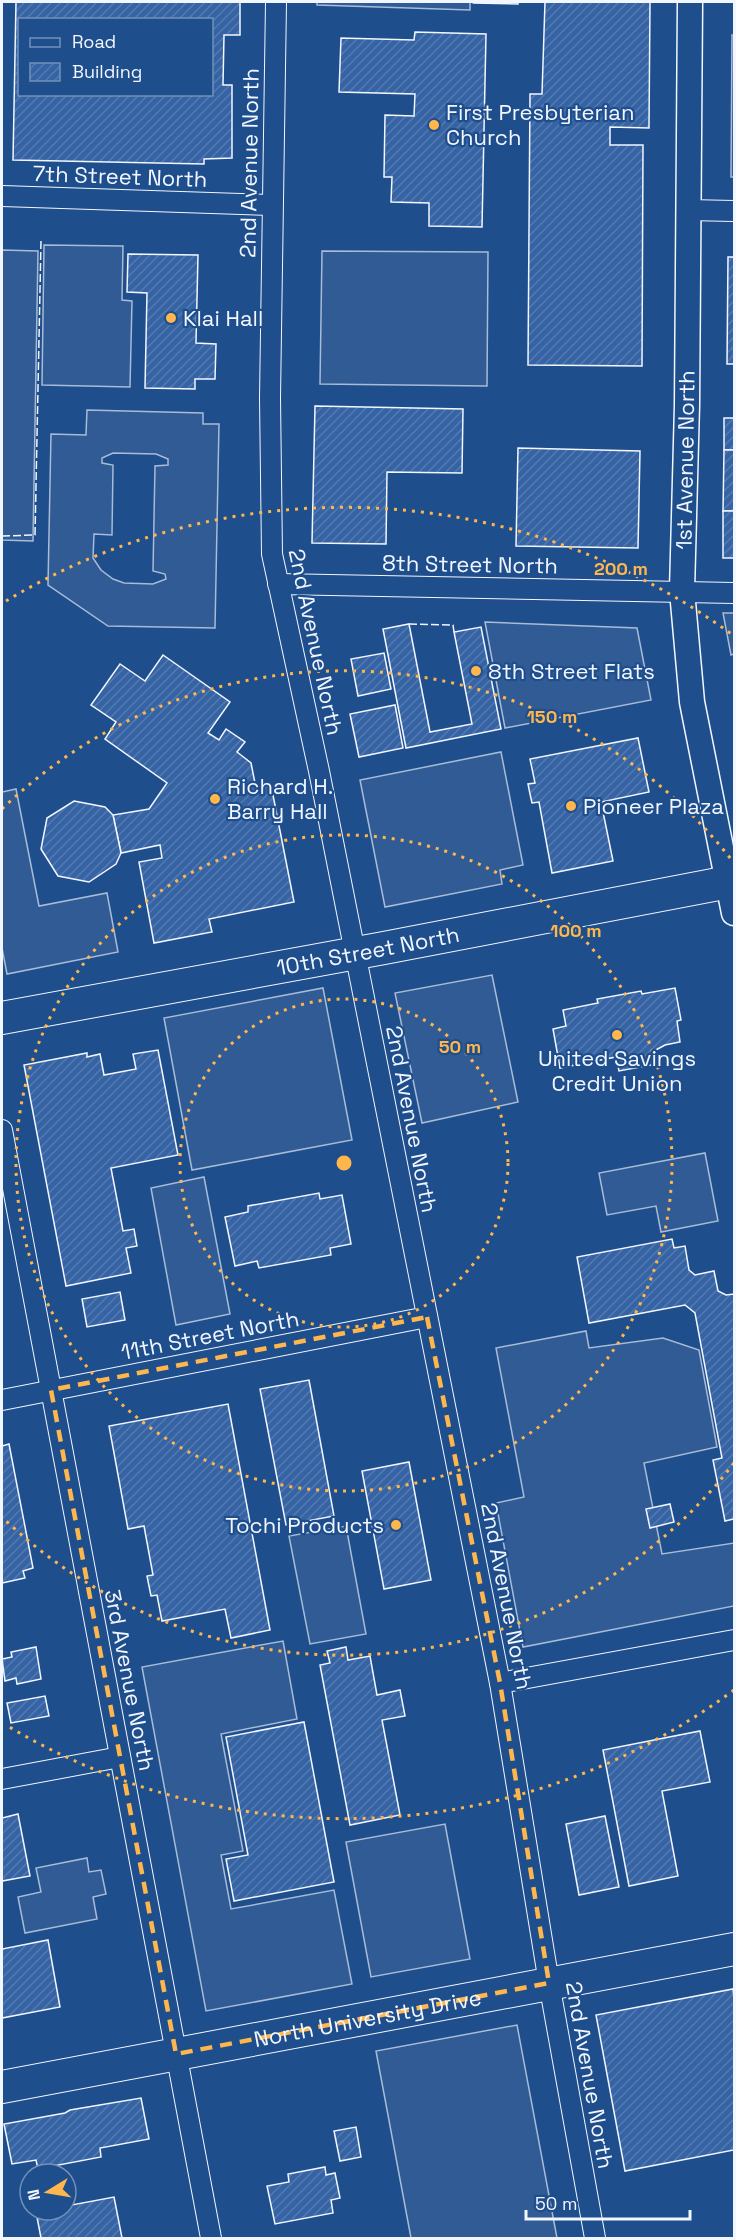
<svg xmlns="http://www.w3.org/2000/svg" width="736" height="2240" font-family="'Space Grotesk',sans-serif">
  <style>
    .parking { fill: #305b95; stroke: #a8bbd7; stroke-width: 1.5; fill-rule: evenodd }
    .building { fill: url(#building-hatch); stroke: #f2f6ff; stroke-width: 1.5; fill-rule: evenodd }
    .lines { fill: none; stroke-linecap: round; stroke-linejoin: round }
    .minor-casing { stroke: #f2f6ff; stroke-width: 22 }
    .tertiary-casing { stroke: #f2f6ff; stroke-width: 27 }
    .primary-casing { stroke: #f2f6ff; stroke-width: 34 }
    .minor { stroke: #1f4e8c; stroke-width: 20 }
    .tertiary { stroke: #1f4e8c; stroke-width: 24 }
    .primary { stroke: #1f4e8c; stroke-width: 32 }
    .fence { stroke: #f2f6ff; stroke-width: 1.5; stroke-dasharray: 8 3; stroke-linecap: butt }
    .marked { fill: none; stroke: #ffb74d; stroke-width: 4.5; stroke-dasharray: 12 8; stroke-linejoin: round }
    .ring { fill: none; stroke: #ffb74d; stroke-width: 3; stroke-dasharray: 3 6 }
    .poi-dot { fill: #ffb74d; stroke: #1f4e8c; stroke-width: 2 }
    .labels { text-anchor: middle; stroke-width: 4.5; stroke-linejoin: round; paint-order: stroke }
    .poi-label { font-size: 22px; fill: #f2f6ff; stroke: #1f4e8c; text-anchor: start }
    .street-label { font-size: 22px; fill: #f2f6ff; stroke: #1f4e8c }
    .centre { fill: #ffb74d; stroke: #1f4e8c; stroke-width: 3 }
    .ring-label { font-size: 18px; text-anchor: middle; font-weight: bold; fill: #ffb74d; stroke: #1f4e8c; stroke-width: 4.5; stroke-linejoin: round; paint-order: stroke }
  </style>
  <defs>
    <pattern id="building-hatch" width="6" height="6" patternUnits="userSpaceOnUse" patternTransform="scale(1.5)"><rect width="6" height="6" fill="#3563a3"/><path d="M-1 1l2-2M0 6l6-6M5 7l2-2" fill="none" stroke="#537ab1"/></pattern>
  </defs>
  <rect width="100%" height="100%" fill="#1f4e8c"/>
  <g class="parking">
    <polygon points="317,2 470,2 470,10 317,5"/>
    <polygon points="732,35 734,35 734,177 731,177"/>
    <polygon points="44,245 123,246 122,300 132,301 130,387 42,385"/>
    <polygon points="2,250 38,251 33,541 2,540"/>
    <polygon points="322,251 488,252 487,386 320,384"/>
    <path d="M87 410 203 413V424H219L215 628 108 626 48 585 51 434 86 435ZM113 453 156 454 168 459V465L155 466 153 571 165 574 166 579 153 584 124 583 113 579 101 570 93 558 94 534 112 535 113 465 102 463V458Z"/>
    <polygon points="723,613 734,613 734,654 731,655"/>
    <polygon points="485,622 637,628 651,700 505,728"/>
    <polygon points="501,752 523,865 500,870 502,884 385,907 360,780"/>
    <polygon points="16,789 39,906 107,893 118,952 7,974 2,948 2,792"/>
    <polygon points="492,975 518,1102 422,1123 395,993"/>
    <polygon points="323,988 352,1140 192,1170 164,1018"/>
    <polygon points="705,1153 718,1221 661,1232 656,1206 607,1215 599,1173"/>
    <polygon points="204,1177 230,1314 176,1325 151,1188"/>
    <polygon points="586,1331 589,1348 663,1338 699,1350 717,1447 644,1463 662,1554 734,1543 734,1606 523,1647 496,1503 524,1497 496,1348"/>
    <polygon points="346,1526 366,1634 310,1644 289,1536"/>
    <polygon points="283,1641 297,1719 221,1734 243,1851 221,1855 231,1909 334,1890 352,1984 206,2011 142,1667"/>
    <polygon points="445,1824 470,1959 371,1977 346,1842"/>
    <polygon points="87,1858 89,1872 101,1870 106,1894 93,1897 97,1919 25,1933 18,1897 41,1892 36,1868"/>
    <polygon points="517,2025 557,2238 411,2238 376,2051"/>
  </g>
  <g class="building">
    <path d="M16 2H240V35H224L223 85H232V158L204 159V164L13 160ZM20 20H212V94H20Z"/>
    <polygon points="475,2 518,2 518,4 474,3"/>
    <polygon points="545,2 650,2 649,128 610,127 610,145 643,145 642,366 528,365 530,94 542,94"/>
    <polygon points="415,32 486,34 482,227 429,226 429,203 391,202 392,177 384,177 385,115 414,116 415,94 339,92 341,38 414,40"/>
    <polygon points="128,254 198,255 196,343 216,344 215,379 195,379 195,389 145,388 147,293 127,292"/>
    <polygon points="728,257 734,257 734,364 727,364"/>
    <polygon points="315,406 463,409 462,473 387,472 386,544 312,543"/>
    <rect x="724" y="418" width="10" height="32"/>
    <polygon points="518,448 640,451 638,548 516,546"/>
    <polygon points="724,450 734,450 734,511 723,511"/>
    <rect x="723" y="511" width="11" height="47"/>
    <polygon points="409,624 430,732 472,724 454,632 481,627 501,729 406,748 383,629"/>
    <polygon points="384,653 391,689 358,696 351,659"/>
    <polygon points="163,655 230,702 208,733 219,740 226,729 245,742 237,752 251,763 256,788 271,785 294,902 209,919 212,932 154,943 139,862 162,858 160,845 121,853 113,815 149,809 167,783 105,739 116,722 91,705 120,664 145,681"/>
    <polygon points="395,705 403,748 359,757 350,714"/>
    <polygon points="638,738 649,792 601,802 613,861 552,873 539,802 532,803 530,794 528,784 535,783 530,759"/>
    <polygon points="74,801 105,807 113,815 121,853 116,864 89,882 58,876 41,849 47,818"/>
    <polygon points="675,988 681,1020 677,1021 680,1042 665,1045 654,1051 657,1064 619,1071 616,1057 560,1068 553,1029 566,1026 563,1010 598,1003 597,999 641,991 642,994"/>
    <polygon points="158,1050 178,1155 111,1168 123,1231 134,1229 137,1246 126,1248 131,1273 66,1286 24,1065 87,1053 87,1057 100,1054 104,1075 136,1069 133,1054"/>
    <polygon points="319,1193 320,1199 342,1195 351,1244 330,1248 331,1255 259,1268 257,1261 235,1266 225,1217 248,1212 248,1206"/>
    <polygon points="672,1239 674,1248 685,1246 689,1270 695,1275 714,1271 718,1291 726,1295 734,1294 734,1519 725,1521 713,1460 722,1458 695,1313 685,1305 589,1323 577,1257"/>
    <polygon points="120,1292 125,1320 87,1327 82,1299"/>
    <polygon points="309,1380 334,1516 286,1525 260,1389"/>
    <polygon points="228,1404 270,1630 231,1638 225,1609 162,1621 157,1595 151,1596 147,1576 153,1575 144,1526 128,1529 109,1426"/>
    <polygon points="9,1444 33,1568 23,1571 25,1578 2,1583 2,1446"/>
    <polygon points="409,1462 431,1580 384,1589 362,1471"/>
    <polygon points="670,1504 674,1522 650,1528 646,1509"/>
    <polygon points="36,1647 41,1679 17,1684 16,1678 5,1681 2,1659 12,1657 11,1652"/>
    <polygon points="346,1647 348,1660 370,1656 377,1695 400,1690 405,1716 382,1720 400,1815 350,1825 320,1665 330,1663 327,1651"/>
    <polygon points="45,1696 49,1716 11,1723 7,1703"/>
    <polygon points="304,1722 334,1882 234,1901 226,1859 248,1855 226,1737"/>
    <polygon points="700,1731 710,1782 662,1791 678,1876 629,1886 603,1750"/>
    <polygon points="18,1814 30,1876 2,1881 2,1818"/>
    <polygon points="605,1816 619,1887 579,1895 566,1824"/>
    <polygon points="48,1940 60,2007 2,2018 2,1949"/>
    <polygon points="733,1989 734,1999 734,2150 625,2171 596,2015"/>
    <polygon points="141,2098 149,2139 100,2148 101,2157 38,2169 36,2160 12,2164 4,2124 65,2113 70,2110"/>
    <polygon points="356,2127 361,2157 340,2161 334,2131"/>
    <polygon points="325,2167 326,2175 335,2173 340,2198 331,2200 333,2213 275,2224 267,2186 289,2182 288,2174"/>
    <polygon points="114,2197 122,2238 41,2238 36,2212 66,2210 66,2206"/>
  </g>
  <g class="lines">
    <defs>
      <g id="minor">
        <polyline points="276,2 270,398 272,554 319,771 500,1683 549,1983 595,2238"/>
        <polyline points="2,196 272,205"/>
        <polyline points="688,210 734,211"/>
        <polyline points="278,584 734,593"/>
        <polyline points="2,1130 211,2238"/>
        <polyline points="2,1400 427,1317"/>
        <polyline points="500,1683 734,1640"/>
        <polyline points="2,1779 120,1757"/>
      </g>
      <polyline id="tertiary" points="690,2 687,405 682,591 692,702 734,913"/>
      <g id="primary">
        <path id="s1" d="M2 1018 384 948 734 881"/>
        <path id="s2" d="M2 2087 734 1949"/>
      </g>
    </defs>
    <use href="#minor" class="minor-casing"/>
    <use href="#tertiary" class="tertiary-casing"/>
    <use href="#primary" class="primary-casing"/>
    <use href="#minor" class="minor"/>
    <use href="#tertiary" class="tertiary"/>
    <use href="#primary" class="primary"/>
    <g class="fence">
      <polyline points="2,536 35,535 41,241"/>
      <polyline points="409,624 453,625 454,632"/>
    </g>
  </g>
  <path class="marked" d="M427 1317 500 1683 549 1983 176 2054 51 1390Z"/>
  <g class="ring">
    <circle cx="344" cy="1163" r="164"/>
    <circle cx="344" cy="1163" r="328"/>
    <path d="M734 1463A492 492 0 0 1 2 1517M2 809A492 492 0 0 1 734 863"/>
    <path d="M734 1690A656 656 0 0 1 6 1725M6 601A656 656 0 0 1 734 636"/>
  </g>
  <g class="poi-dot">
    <circle cx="434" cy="125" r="6"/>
    <circle cx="171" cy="318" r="6"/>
    <circle cx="476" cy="671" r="6"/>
    <circle cx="215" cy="799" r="6"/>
    <circle cx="571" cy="806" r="6"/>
    <circle cx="617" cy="1035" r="6"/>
    <circle cx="396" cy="1525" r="6"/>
  </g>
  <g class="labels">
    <g class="poi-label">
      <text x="446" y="120">First Presbyterian<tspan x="446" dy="25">Church</tspan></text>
      <text x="183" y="326">Klai Hall</text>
      <text x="488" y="679">8th Street Flats</text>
      <text x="227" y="794">Richard H.<tspan x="227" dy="25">Barry Hall</tspan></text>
      <text x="583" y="814">Pioneer Plaza</text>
      <text x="617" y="1066" text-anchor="middle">United Savings<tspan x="617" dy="25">Credit Union</tspan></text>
      <text x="384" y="1533" text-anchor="end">Tochi Products</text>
    </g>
    <g class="street-label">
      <text transform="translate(249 163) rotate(-89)" y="8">2nd Avenue North</text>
      <text transform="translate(120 176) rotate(2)" y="8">7th Street North</text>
      <text transform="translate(685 460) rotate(-89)" y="8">1st Avenue North</text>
      <text transform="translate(470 564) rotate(1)" y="8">8th Street North</text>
      <text transform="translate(316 642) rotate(78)" y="8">2nd Avenue North</text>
      <text dy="8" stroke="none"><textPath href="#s1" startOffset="372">10th Street North</textPath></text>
      <text transform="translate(412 1119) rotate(79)" y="8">2nd Avenue North</text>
      <text transform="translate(210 1335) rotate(-11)" y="8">11th Street North</text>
      <text transform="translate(507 1596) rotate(79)" y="8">2nd Avenue North</text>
      <text transform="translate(130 1680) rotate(79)" y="8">3rd Avenue North</text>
      <text dy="8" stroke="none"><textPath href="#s2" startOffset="372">North University Drive</textPath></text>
      <text transform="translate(590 2075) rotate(80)" y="8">2nd Avenue North</text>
    </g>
  </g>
  <circle cx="344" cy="1163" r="9" class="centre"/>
  <g class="ring-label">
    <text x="621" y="575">200 m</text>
    <text x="552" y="723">150 m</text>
    <text x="576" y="937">100 m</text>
    <text x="460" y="1053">50 m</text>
  </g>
  <rect width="736" height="2240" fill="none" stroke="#f2f6ff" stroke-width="6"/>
  <rect x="18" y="18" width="195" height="78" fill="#1f4e8c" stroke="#7391ba" stroke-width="1.5"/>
  <rect x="30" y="38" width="30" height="9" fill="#1f4e8c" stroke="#7391ba" stroke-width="1.5"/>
  <text x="72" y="48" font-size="18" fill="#f2f6ff">Road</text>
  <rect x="30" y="63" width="30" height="18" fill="url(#building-hatch)" stroke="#7391ba" stroke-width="1.5"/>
  <text x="72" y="78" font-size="18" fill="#f2f6ff">Building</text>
  <g transform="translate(48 2192) rotate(259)"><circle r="28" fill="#1f4e8c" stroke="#7391ba" stroke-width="1.5"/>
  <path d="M0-4.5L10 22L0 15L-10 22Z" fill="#ffb74d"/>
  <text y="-9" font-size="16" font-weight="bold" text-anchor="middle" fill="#f2f6ff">N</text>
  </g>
  <path d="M526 2210v9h164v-9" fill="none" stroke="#f2f6ff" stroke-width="3"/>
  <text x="535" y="2210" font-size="18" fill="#f2f6ff" stroke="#1f4e8c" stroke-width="4.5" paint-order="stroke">50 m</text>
</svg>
